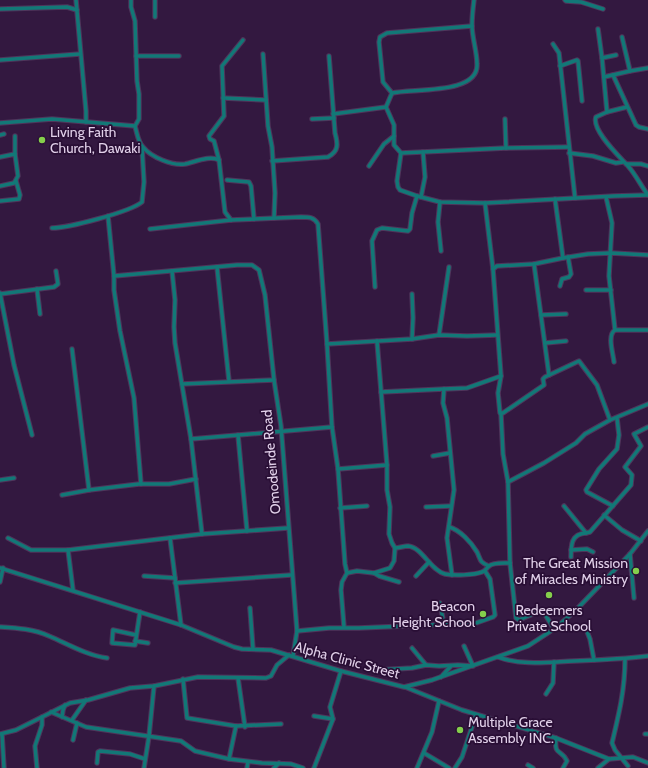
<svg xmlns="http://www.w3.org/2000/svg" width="648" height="768" font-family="Cabin,sans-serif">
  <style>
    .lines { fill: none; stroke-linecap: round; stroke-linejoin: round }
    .street-casing { stroke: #4f355b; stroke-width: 5.5 }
    .street { stroke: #127877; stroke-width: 3.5 }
    .poi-dot { fill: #85cf4c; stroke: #290e35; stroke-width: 1.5 }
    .labels { text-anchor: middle; stroke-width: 3.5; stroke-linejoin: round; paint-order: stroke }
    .poi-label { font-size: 14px; fill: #e1d0e9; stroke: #290e35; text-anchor: start }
    .street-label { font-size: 14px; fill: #e1d0e9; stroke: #290e35 }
  </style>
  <rect width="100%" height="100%" fill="#331840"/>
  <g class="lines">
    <defs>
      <g id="street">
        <polyline points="76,0 86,111 86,122"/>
        <path d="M131 0V7L135 21 137 81 139 94V119L135 126C137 133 138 142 143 147 151 157 172 166 185 164 195 162 210 155 219 160"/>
        <polyline points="565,0 566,1 581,2 603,9"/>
        <polyline points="0,9 67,7 77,10"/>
        <polyline points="155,17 155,0"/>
        <polyline points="598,29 602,58 607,112"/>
        <polyline points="622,37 630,71"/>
        <polyline points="553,44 559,53 575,198"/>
        <polyline points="263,54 268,126 272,147 275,193 274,218"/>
        <polyline points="136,56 179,56"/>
        <polyline points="602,58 616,55"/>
        <polyline points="0,60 80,54"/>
        <polyline points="560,66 577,60 578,61 582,101"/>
        <polyline points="613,75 636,125 639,127 648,129"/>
        <polyline points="604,77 630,71 648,68"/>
        <path d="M392 93C412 88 479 95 477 64 477 51 472 38 472 25 472 16 473 8 474 0"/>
        <polyline points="392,93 383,82 379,42 380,37 387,33 472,26"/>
        <polyline points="223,98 266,100"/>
        <polyline points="386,107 394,125 394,145 401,153 506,148 569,147"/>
        <path d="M627 107 607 112 596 117C591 130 620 157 628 166 636 175 641 186 648 195"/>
        <polyline points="333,114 386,107 392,93"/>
        <polyline points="312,119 334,118"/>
        <polyline points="505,119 506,148"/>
        <polyline points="0,123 52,119 135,126"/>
        <polyline points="0,135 4,134"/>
        <polyline points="15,136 15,154"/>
        <polyline points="401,153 397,181 398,187 400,190 417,196 440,202 485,203 614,196 648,195"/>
        <polyline points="569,153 593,156 616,163 623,162"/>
        <polyline points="0,157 15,154 18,176 14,183 0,186"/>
        <path d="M272 161 328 157C339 151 338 144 335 133L329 56"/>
        <polyline points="626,164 641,164 648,166"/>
        <polyline points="369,166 384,144 394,136"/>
        <polyline points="227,180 249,182 251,186 254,219"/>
        <polyline points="421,197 425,177 423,152"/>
        <polyline points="606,197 612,223 609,276 615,330"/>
        <polyline points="555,199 563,258"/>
        <polyline points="0,201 19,199 20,195 16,181"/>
        <polyline points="440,202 438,222 441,251"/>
        <polyline points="485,203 493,269 501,376 498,393 500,413 503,413 544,385 543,379 545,377 579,361 597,385 610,420"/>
        <polyline points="108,216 114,276"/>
        <polyline points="231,220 225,212 219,160 214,141 210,139 209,136 224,116 222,66 243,40"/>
        <path d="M52 228C68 228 130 212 142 202L144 182 142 147"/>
        <path d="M150 229 231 220 301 217C309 217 314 217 318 224L327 344 332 427 338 469 345 564 347 573 342 582 341 590 344 627"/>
        <polyline points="534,264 549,375"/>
        <polyline points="217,267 229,381"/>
        <polyline points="493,269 497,266 534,264 563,258 588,254 611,253 648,255"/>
        <polyline points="172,271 175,300 174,327 175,343 191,439 202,534"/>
        <polyline points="560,286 562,279 569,277 571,274 568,257"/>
        <polyline points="375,287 372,241 377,230 382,228 408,231 410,229 412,213 417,196"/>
        <polyline points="37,289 40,314"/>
        <polyline points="586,290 611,290"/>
        <polyline points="0,293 14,365 32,435"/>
        <polyline points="0,294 54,287 58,284 56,271"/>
        <polyline points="412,294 413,318 412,339"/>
        <polyline points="541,315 566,314"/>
        <polyline points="439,335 449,267"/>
        <polyline points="545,343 566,341"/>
        <polyline points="327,344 412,339 439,335 467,336 497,335"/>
        <polyline points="72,349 89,490"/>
        <path d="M614 362C613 353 607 335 615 330H648"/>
        <polyline points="182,384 274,380"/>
        <polyline points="381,392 444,389"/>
        <polyline points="501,414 503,454 508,482 510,563 516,618 519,620 540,611 543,611 554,629"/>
        <polyline points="238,435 247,531"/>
        <polyline points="191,439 332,427"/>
        <polyline points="433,456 450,453"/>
        <polyline points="338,469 387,465"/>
        <polyline points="0,480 14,478"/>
        <polyline points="508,482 544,463 576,443 585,434 610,420 648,404"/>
        <polyline points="141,484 134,398 120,331 114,290 114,276 237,265 252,265 259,270 265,295 274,380 281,426 297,631 293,656"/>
        <polyline points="62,495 89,490 139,484 169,484 196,479"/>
        <polyline points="564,506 586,533 590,532 631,485 632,475 625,467 641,446 634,434 648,427"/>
        <polyline points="613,506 587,492 586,490 599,469 617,449 619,435 617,418"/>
        <polyline points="426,507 451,506"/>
        <polyline points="340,508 367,506"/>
        <polyline points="604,515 622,530 641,541"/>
        <path d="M449 527C460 530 471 542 477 552 481 560 479 562 489 566"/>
        <polyline points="8,538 31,550 68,550 202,534 288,528"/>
        <polyline points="170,538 181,625"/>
        <path d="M395 548C399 548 404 546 408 546 422 547 431 571 445 574 454 576 474 575 482 572 487 570 486 568 489 566 493 562 505 563 510 563"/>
        <polyline points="68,550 73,590"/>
        <polyline points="571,550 587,549 593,552"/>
        <polyline points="630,554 634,598"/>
        <path d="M571 557C571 545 571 534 586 533"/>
        <polyline points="0,568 181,625 234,647 242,649 271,650 341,671 404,687 432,680 528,646 554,629 574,612 630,554 648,531"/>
        <polyline points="347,573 357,571 374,573 379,576 399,582"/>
        <polyline points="374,573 390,568 394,561 395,548 392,543 389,534 390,507 387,490 387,465 377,341"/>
        <polyline points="452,575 447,538 454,490 447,418 443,403 444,389 467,388 501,376"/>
        <polyline points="144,576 175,578"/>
        <polyline points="416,576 429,562"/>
        <polyline points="0,582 3,568"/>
        <polyline points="175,583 291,575"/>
        <polyline points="440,603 444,625"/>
        <polyline points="250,608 253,649"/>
        <path d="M0 627C16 628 34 629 49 636 68 644 86 655 107 658"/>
        <polyline points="586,629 590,639 594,660"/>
        <polyline points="297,631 329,628 359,628 476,623 493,617 495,615 490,579 485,571"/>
        <polyline points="136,635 113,630 112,643 135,645 140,612"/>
        <polyline points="135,641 148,643"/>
        <polyline points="412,648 426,665"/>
        <path d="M498 657C522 666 549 662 574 661 599 660 623 659 648 656"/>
        <path d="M625 659C625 689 619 714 612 743L615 750 628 766"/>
        <polyline points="377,670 412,668 426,665 439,666 458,665 473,666 464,646"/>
        <polyline points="441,677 451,666"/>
        <polyline points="238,678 245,727"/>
        <polyline points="183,679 187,718 236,726 281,724"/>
        <polyline points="405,687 462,710 556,738 609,759 633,757 648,763"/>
        <polyline points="546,694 553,683 554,662"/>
        <polyline points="51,712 86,727 181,741 195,751 229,759 262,763 291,764 303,768"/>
        <polyline points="314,716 333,719"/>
        <polyline points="62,717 63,710 65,705"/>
        <polyline points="72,720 86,700"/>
        <polyline points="0,734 16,730 70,703 88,700 130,688 154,686 198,677 266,678 271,676 277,665 289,655"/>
        <polyline points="2,734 4,768"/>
        <polyline points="645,734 648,734"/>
        <path d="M556 738C554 757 561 748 567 761L563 768"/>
        <polyline points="73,740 77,723"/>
        <polyline points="424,753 449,768"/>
        <polyline points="229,759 236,726"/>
        <polyline points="97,763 98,752 100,751 130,754 145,759"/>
        <polyline points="528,765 533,768"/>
        <polyline points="37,768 35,746 42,725 42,717"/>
        <polyline points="144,768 149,736 154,686"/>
        <polyline points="247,768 248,762"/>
        <polyline points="274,768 279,763"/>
        <polyline points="314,768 333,719 330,707 341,671"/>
        <polyline points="417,768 432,732 439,701"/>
        <polyline points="455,768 462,757 476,715"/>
        <polyline points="598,768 609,759"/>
      </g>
    </defs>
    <use href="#street" class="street-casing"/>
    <use href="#street" class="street"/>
  </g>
  <g class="poi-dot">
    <circle cx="42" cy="140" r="4"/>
    <circle cx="636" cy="571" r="4"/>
    <circle cx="549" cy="595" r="4"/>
    <circle cx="483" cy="614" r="4"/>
    <circle cx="460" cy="730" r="4"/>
  </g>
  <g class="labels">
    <g class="poi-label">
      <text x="50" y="137">Living Faith<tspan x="50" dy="16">Church, Dawaki</tspan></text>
      <text x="628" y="568" text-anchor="end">The Great Mission<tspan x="628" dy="16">of Miracles Ministry</tspan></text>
      <text x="475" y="611" text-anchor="end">Beacon<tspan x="475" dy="16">Height School</tspan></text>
      <text x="549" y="615" text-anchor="middle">Redeemers<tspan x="549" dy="16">Private School</tspan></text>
      <text x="468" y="727">Multiple Grace<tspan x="468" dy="16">Assembly INC.</tspan></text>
    </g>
    <g class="street-label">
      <text transform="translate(271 462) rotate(-95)" y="5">Omodeinde Road</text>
      <text transform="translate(347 660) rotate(15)" y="5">Alpha Clinic Street</text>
    </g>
  </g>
</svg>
